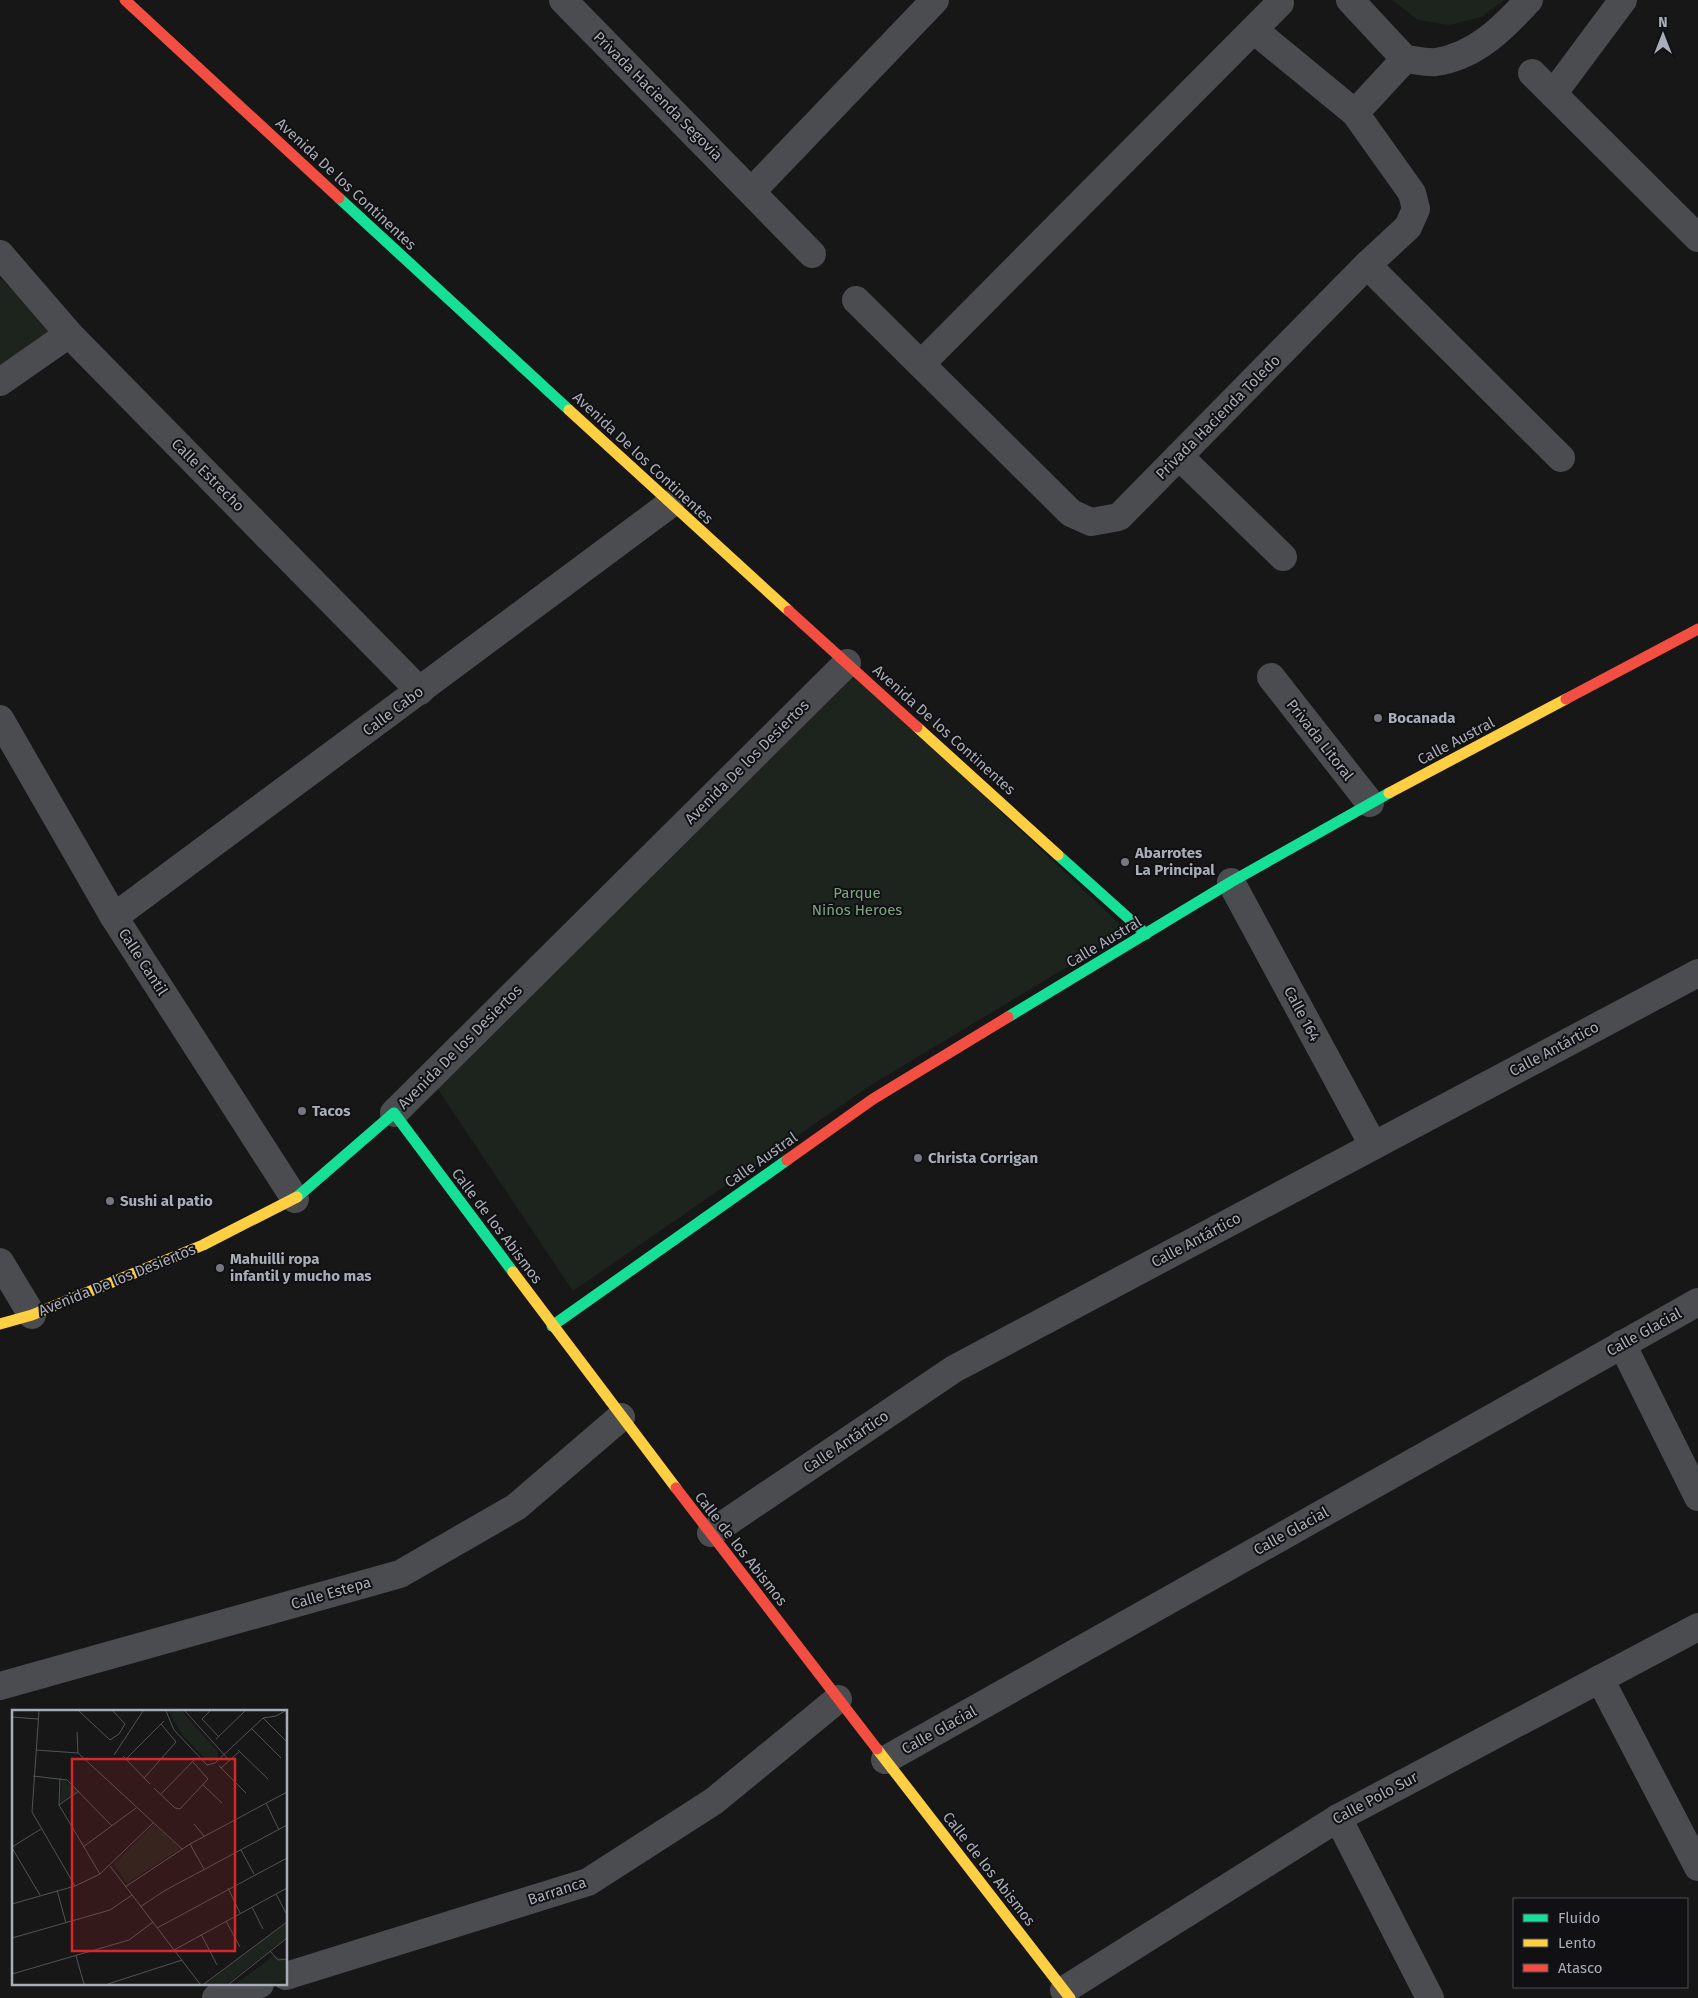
<svg xmlns="http://www.w3.org/2000/svg" width="1698" height="1998" font-family="'Fira Sans',sans-serif">
  <style>
    .green { fill: #1d241e }
    .lines { fill: none; stroke-linecap: round; stroke-linejoin: round }
    .street { stroke: #4b4c50; stroke-width: 28 }
    .fast { stroke: #16e098; stroke-width: 11 }
    .slow { stroke: #ffcf43; stroke-width: 11 }
    .jam { stroke: #f24e42; stroke-width: 11 }
    .poi-dot { fill: #757880; stroke: #111113; stroke-width: 2 }
    .labels { text-anchor: middle; stroke-width: 4; stroke-linejoin: round; paint-order: stroke }
    .street-label { font-size: 15px; fill: #a8adb8; stroke: #111113 }
    .poi-label { font-size: 15px; font-weight: bold; fill: #a8adb8; stroke: #111113; text-anchor: start }
    .park-label { font-size: 15px; fill: #7fa381; stroke: #111113 }
    .inset-road { fill: none; stroke: #515357; stroke-width: 1 }
    .view { fill: #d62828; fill-opacity: 0.15; stroke: #d62828; stroke-width: 2.5 }
    .inset-edge { fill: none; stroke: #a8adb8; stroke-width: 2.5 }
  </style>
  <rect width="100%" height="100%" fill="#171717"/>
  <g class="green">
    <polygon points="1392,0 1504,0 1482,17 1449,25 1418,20"/>
    <polygon points="0,278 57,334 0,373"/>
    <polygon points="854,673 1127,931 871,1085 573,1291 437,1088"/>
  </g>
  <g class="lines">
    <g class="street">
      <polyline points="563,0 812,254"/>
      <polyline points="1350,0 1405,59"/>
      <path d="M1405 59C1415 60 1427 63 1436 62 1476 56 1503 28 1529 0"/>
      <polyline points="1532,73 1698,238"/>
      <polyline points="1553,94 1623,0"/>
      <polyline points="1355,113 1405,59"/>
      <polyline points="752,191 935,0"/>
      <polyline points="0,254 69,334 420,691"/>
      <polyline points="1367,265 1561,458"/>
      <polyline points="856,300 1071,513 1091,522 1119,517 1367,265 1408,227 1416,209 1412,193 1355,113 1254,30"/>
      <polyline points="921,364 1280,3"/>
      <polyline points="0,382 69,334"/>
      <polyline points="1179,456 1283,557"/>
      <polyline points="1271,677 1370,803"/>
      <polyline points="0,719 114,917 295,1199"/>
      <polyline points="1231,882 1373,1145"/>
      <polyline points="114,917 670,504"/>
      <polyline points="394,1113 847,663"/>
      <polyline points="0,1262 32,1315"/>
      <polyline points="1622,1344 1698,1497"/>
      <polyline points="711,1533 954,1369 1698,973"/>
      <polyline points="1600,1679 1698,1867"/>
      <polyline points="0,1686 400,1574 516,1507 621,1417"/>
      <polyline points="885,1760 1698,1302"/>
      <polyline points="1338,1818 1430,1998"/>
      <polyline points="286,1976 588,1882 714,1801 838,1699"/>
      <polyline points="1064,1990 1338,1818 1698,1627"/>
      <polyline points="216,1998 260,1984"/>
    </g>
    <g class="fast">
      <polyline points="339,198 569,410"/>
      <polyline points="1058,855 1146,934"/>
      <polyline points="1008,1017 1231,882 1389,793"/>
      <polyline points="297,1197 394,1113 513,1272"/>
      <polyline points="552,1326 787,1160"/>
    </g>
    <g class="slow">
      <polyline points="569,410 789,611"/>
      <polyline points="917,727 1058,855"/>
      <polyline points="1389,793 1566,699"/>
      <polyline points="513,1272 676,1488"/>
      <polyline points="0,1324 32,1315 203,1245 297,1197"/>
      <polyline points="877,1749 1070,1998"/>
    </g>
    <g class="jam">
      <polyline points="125,0 339,198"/>
      <polyline points="789,611 917,727"/>
      <polyline points="1566,699 1698,629"/>
      <polyline points="787,1160 873,1099 1008,1017"/>
      <polyline points="676,1488 877,1749"/>
    </g>
  </g>
  <g class="poi-dot">
    <circle cx="1378" cy="718" r="5"/>
    <circle cx="1125" cy="862" r="5"/>
    <circle cx="302" cy="1111" r="5"/>
    <circle cx="918" cy="1158" r="5"/>
    <circle cx="110" cy="1201" r="5"/>
    <circle cx="220" cy="1268" r="5"/>
  </g>
  <g class="labels">
    <g class="street-label">
      <text transform="translate(658 96) rotate(45)" y="5">Privada Hacienda Segovia</text>
      <text transform="translate(346 184) rotate(43)" y="5">Avenida De los Continentes</text>
      <text transform="translate(1218 417) rotate(-45)" y="5">Privada Hacienda Toledo</text>
      <text transform="translate(643 458) rotate(43)" y="5">Avenida De los Continentes</text>
      <text transform="translate(208 475) rotate(45)" y="5">Calle Estrecho</text>
      <text transform="translate(393 711) rotate(-37)" y="5">Calle Cabo</text>
      <text transform="translate(944 730) rotate(42)" y="5">Avenida De los Continentes</text>
      <text transform="translate(1320 740) rotate(52)" y="5">Privada Litoral</text>
      <text transform="translate(1456 741) rotate(-28)" y="5">Calle Austral</text>
      <text transform="translate(747 762) rotate(-45)" y="5">Avenida De los Desiertos</text>
      <text transform="translate(1104 942) rotate(-31)" y="5">Calle Austral</text>
      <text transform="translate(143 962) rotate(57)" y="5">Calle Cantil</text>
      <text transform="translate(1302 1014) rotate(62)" y="5">Calle 164</text>
      <text transform="translate(460 1047) rotate(-45)" y="5">Avenida De los Desiertos</text>
      <text transform="translate(1554 1049) rotate(-28)" y="5">Calle Antártico</text>
      <text transform="translate(761 1160) rotate(-35)" y="5">Calle Austral</text>
      <text transform="translate(497 1226) rotate(53)" y="5">Calle de los Abismos</text>
      <text transform="translate(1196 1240) rotate(-28)" y="5">Calle Antártico</text>
      <text transform="translate(117 1280) rotate(-22)" y="5">Avenida De los Desiertos</text>
      <text transform="translate(1644 1332) rotate(-29)" y="5">Calle Glacial</text>
      <text transform="translate(846 1442) rotate(-34)" y="5">Calle Antártico</text>
      <text transform="translate(1291 1531) rotate(-29)" y="5">Calle Glacial</text>
      <text transform="translate(741 1549) rotate(52)" y="5">Calle de los Abismos</text>
      <text transform="translate(331 1593) rotate(-16)" y="5">Calle Estepa</text>
      <text transform="translate(939 1730) rotate(-29)" y="5">Calle Glacial</text>
      <text transform="translate(1375 1798) rotate(-28)" y="5">Calle Polo Sur</text>
      <text transform="translate(989 1869) rotate(52)" y="5">Calle de los Abismos</text>
      <text transform="translate(557 1891) rotate(-18)" y="5">Barranca</text>
    </g>
    <g class="poi-label">
      <text x="1388" y="723">Bocanada</text>
      <text x="1135" y="858">Abarrotes<tspan x="1135" dy="17">La Principal</tspan></text>
      <text x="312" y="1116">Tacos</text>
      <text x="928" y="1163">Christa Corrigan</text>
      <text x="120" y="1206">Sushi al patio</text>
      <text x="230" y="1264">Mahuilli ropa<tspan x="230" dy="17">infantil y mucho mas</tspan></text>
    </g>
    <g class="park-label">
      <text x="857" y="898">Parque<tspan x="857" dy="17">Niños Heroes</tspan></text>
    </g>
  </g>
  <g transform="translate(12 1710)">
    <rect width="275" height="275" fill="#171717"/>
    <path d="M157 1H170L206 42V48L199 52 192 48 169 23ZM50 69 66 81 48 93ZM142 114 168 139 115 173 102 154ZM275 212V227L215 274H193ZM261 246 275 249V270L260 274H224Z" fill="#1d241e"/>
    <path class="inset-road" d="M27 1 20 102 63 176M67 1 98 30 107 24 113 14 101 1M154 1 162 20 195 55M173 1 216 49M198 1 190 9 207 27M0 7 26 9M251 8 275 32M239 18 269 48M65 22 66 43M204 29 233 1M24 40 66 43 170 139M226 40 256 69M102 45 131 1M111 46 138 74M114 49 152 11M195 55 203 53 251 8 264 6 273 1M207 56 234 83M209 58 228 41M21 66 55 70 100 116M48 68 47 95 88 164M132 68 164 32 149 14M191 75 210 93M142 78 163 98 168 99 196 69 181 52M149 84 183 49M254 93 267 120M47 95 67 81M182 114 192 126M178 134 192 159M0 137 29 119M71 137 124 98M0 138 28 185M229 140 242 164M98 156 188 274M113 177 178 134 275 82M216 178 228 203M45 180 54 213M264 184 274 203M0 194 63 176 88 164 141 113M128 197 152 181 275 115M240 197 251 219M214 211 228 237M145 218 275 148M189 224 205 255M0 228 98 200 120 185M162 240 275 178M258 241 266 250 275 249M64 246 72 274M0 264 117 230 141 212M96 274 170 250M192 274 275 212M217 274 275 228"/>
    <path class="view" d="M60 49H223V241H60Z"/>
    <rect width="275" height="275" class="inset-edge"/>
  </g>
  <rect x="1513" y="1898" width="175" height="90" fill="#111113" stroke="#4d4f55"/>
  <rect x="1523" y="1914" width="25" height="8" fill="#16e098" stroke="#4d4f55"/>
  <text x="1558" y="1923" font-size="15" fill="#a8adb8">Fluido</text>
  <rect x="1523" y="1939" width="25" height="8" fill="#ffcf43" stroke="#4d4f55"/>
  <text x="1558" y="1948" font-size="15" fill="#a8adb8">Lento</text>
  <rect x="1523" y="1964" width="25" height="8" fill="#f24e42" stroke="#4d4f55"/>
  <text x="1558" y="1973" font-size="15" fill="#a8adb8">Atasco</text>
  <g transform="translate(1663 35)" stroke="#111113" stroke-width="4" paint-order="stroke">
  <path d="M0-4L9 19L0 12L-9 19Z" fill="#a8adb8"/>
  <text y="-8" font-size="14" font-weight="bold" text-anchor="middle" fill="#a8adb8">N</text>
  </g>
</svg>
